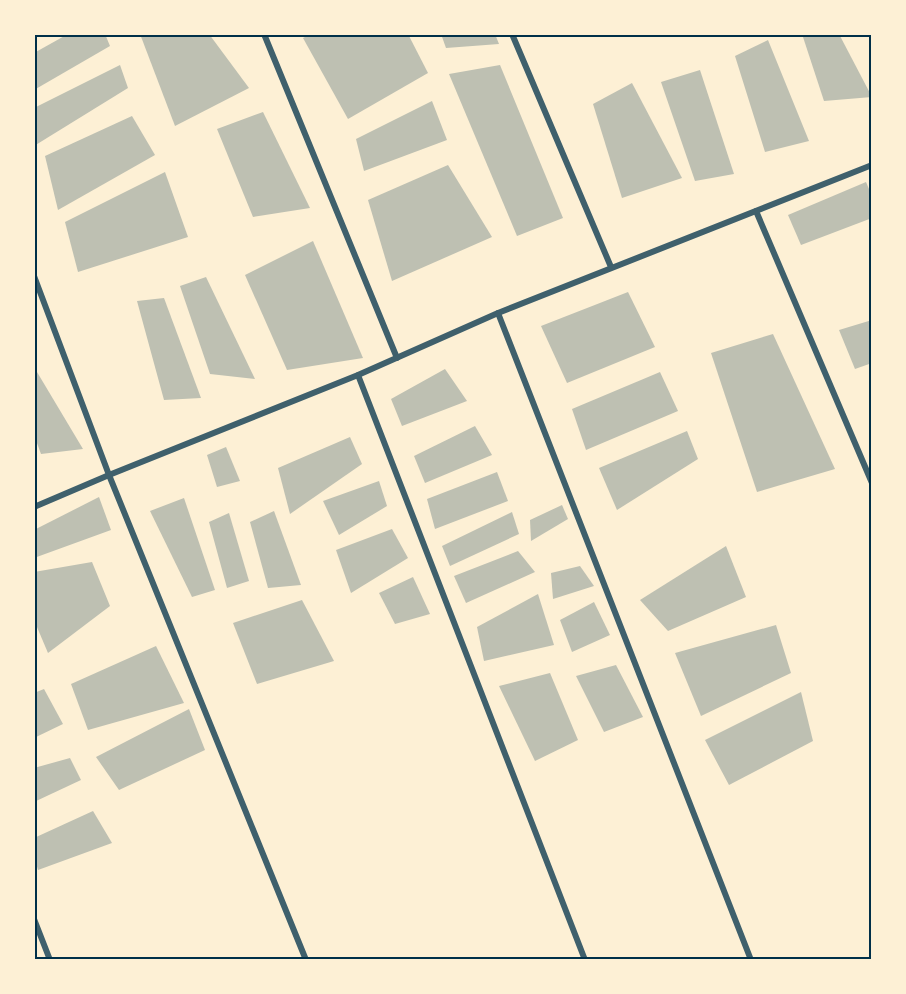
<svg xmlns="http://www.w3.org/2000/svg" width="906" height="994" font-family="'DejaVu Sans',sans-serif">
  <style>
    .building { fill: #bec0b2 }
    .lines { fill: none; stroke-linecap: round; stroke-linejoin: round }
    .minor { stroke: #3f606c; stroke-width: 6 }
    .neatline { fill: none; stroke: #003049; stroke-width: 2 }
  </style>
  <rect width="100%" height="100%" fill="#fdf0d5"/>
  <g class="building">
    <polygon points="68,34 105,34 110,46 34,90 34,53"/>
    <polygon points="140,34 209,34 249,88 175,126"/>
    <polygon points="311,34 408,34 428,73 348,119 303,38"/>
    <polygon points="441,34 495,34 499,44 446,48"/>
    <polygon points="802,34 839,34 872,97 824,101"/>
    <polygon points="768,40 809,141 765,152 735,56"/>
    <polygon points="120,65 128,88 34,146 34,108"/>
    <polygon points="500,65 563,218 517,236 449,74"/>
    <polygon points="700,70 734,174 695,181 661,82"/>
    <polygon points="632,83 682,178 622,198 593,104"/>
    <polygon points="432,101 447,140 364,171 356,139"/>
    <polygon points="263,112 310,208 253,217 217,129"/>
    <polygon points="132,116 155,155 58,210 45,156"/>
    <polygon points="448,165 492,237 392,281 368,200"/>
    <polygon points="165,172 188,237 78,272 65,222"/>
    <polygon points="866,182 872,196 872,218 801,245 788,215"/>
    <polygon points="313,241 363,358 287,370 245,275"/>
    <polygon points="206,277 255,379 210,374 180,286"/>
    <polygon points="628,292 655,347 567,383 541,326"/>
    <polygon points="164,298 201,398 164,400 137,301"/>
    <polygon points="872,320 872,363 855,369 839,330"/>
    <polygon points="773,334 835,469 757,492 711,353"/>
    <polygon points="34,367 83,449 41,454 34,435"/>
    <polygon points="445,369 467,401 402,426 391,399"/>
    <polygon points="660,372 678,411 586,450 572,409"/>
    <polygon points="475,426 492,455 425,483 414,456"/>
    <polygon points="687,431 698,459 617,510 599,468"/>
    <polygon points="350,437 362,464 290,514 278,468"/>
    <polygon points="226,447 240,481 217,487 207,455"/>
    <polygon points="497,472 508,501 435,529 427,499"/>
    <polygon points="379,481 387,506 339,535 323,501"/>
    <polygon points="99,497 111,530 34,558 34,530"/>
    <polygon points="184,498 215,590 192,597 150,511"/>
    <polygon points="562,505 568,519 531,541 530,520"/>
    <polygon points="274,511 301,585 268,588 250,522"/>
    <polygon points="512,512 519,534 450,566 442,546"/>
    <polygon points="229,513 249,581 227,588 209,522"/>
    <polygon points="392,529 408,558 351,593 336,550"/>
    <polygon points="726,546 746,597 668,631 640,600"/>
    <polygon points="518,551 535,572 466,603 454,576"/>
    <polygon points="92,562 110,606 48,653 34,620 34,572"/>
    <polygon points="580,566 594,586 553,599 551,573"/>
    <polygon points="413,577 430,614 395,624 379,593"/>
    <polygon points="538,594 554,645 484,661 477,627"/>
    <polygon points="302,600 334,661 257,684 233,623"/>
    <polygon points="594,602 610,635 572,652 560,620"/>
    <polygon points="776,625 791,673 701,716 675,653"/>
    <polygon points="156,646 184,703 88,730 71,684"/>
    <polygon points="616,665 643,717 604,732 576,676"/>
    <polygon points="550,673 578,740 535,761 499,686"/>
    <polygon points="44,689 63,724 34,738 34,693"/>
    <polygon points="801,692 813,741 729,785 705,740"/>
    <polygon points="189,709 205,750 119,790 96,757"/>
    <polygon points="70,758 81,780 34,802 34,768"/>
    <polygon points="93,811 112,843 38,870 34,856 34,838"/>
  </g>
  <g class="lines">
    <g class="minor">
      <polyline points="264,34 397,358"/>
      <polyline points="512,34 611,267"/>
      <polyline points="756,211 872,483"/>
      <polyline points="34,276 109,475 306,960"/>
      <polyline points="498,313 751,960"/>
      <polyline points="358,375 585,960"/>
      <polyline points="34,507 109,475 358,375 498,313 872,165"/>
      <polyline points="34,919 50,960"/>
    </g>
  </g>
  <rect width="906" height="994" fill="none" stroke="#fdf0d5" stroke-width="72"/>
  <rect x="36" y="36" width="834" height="922" class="neatline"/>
</svg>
